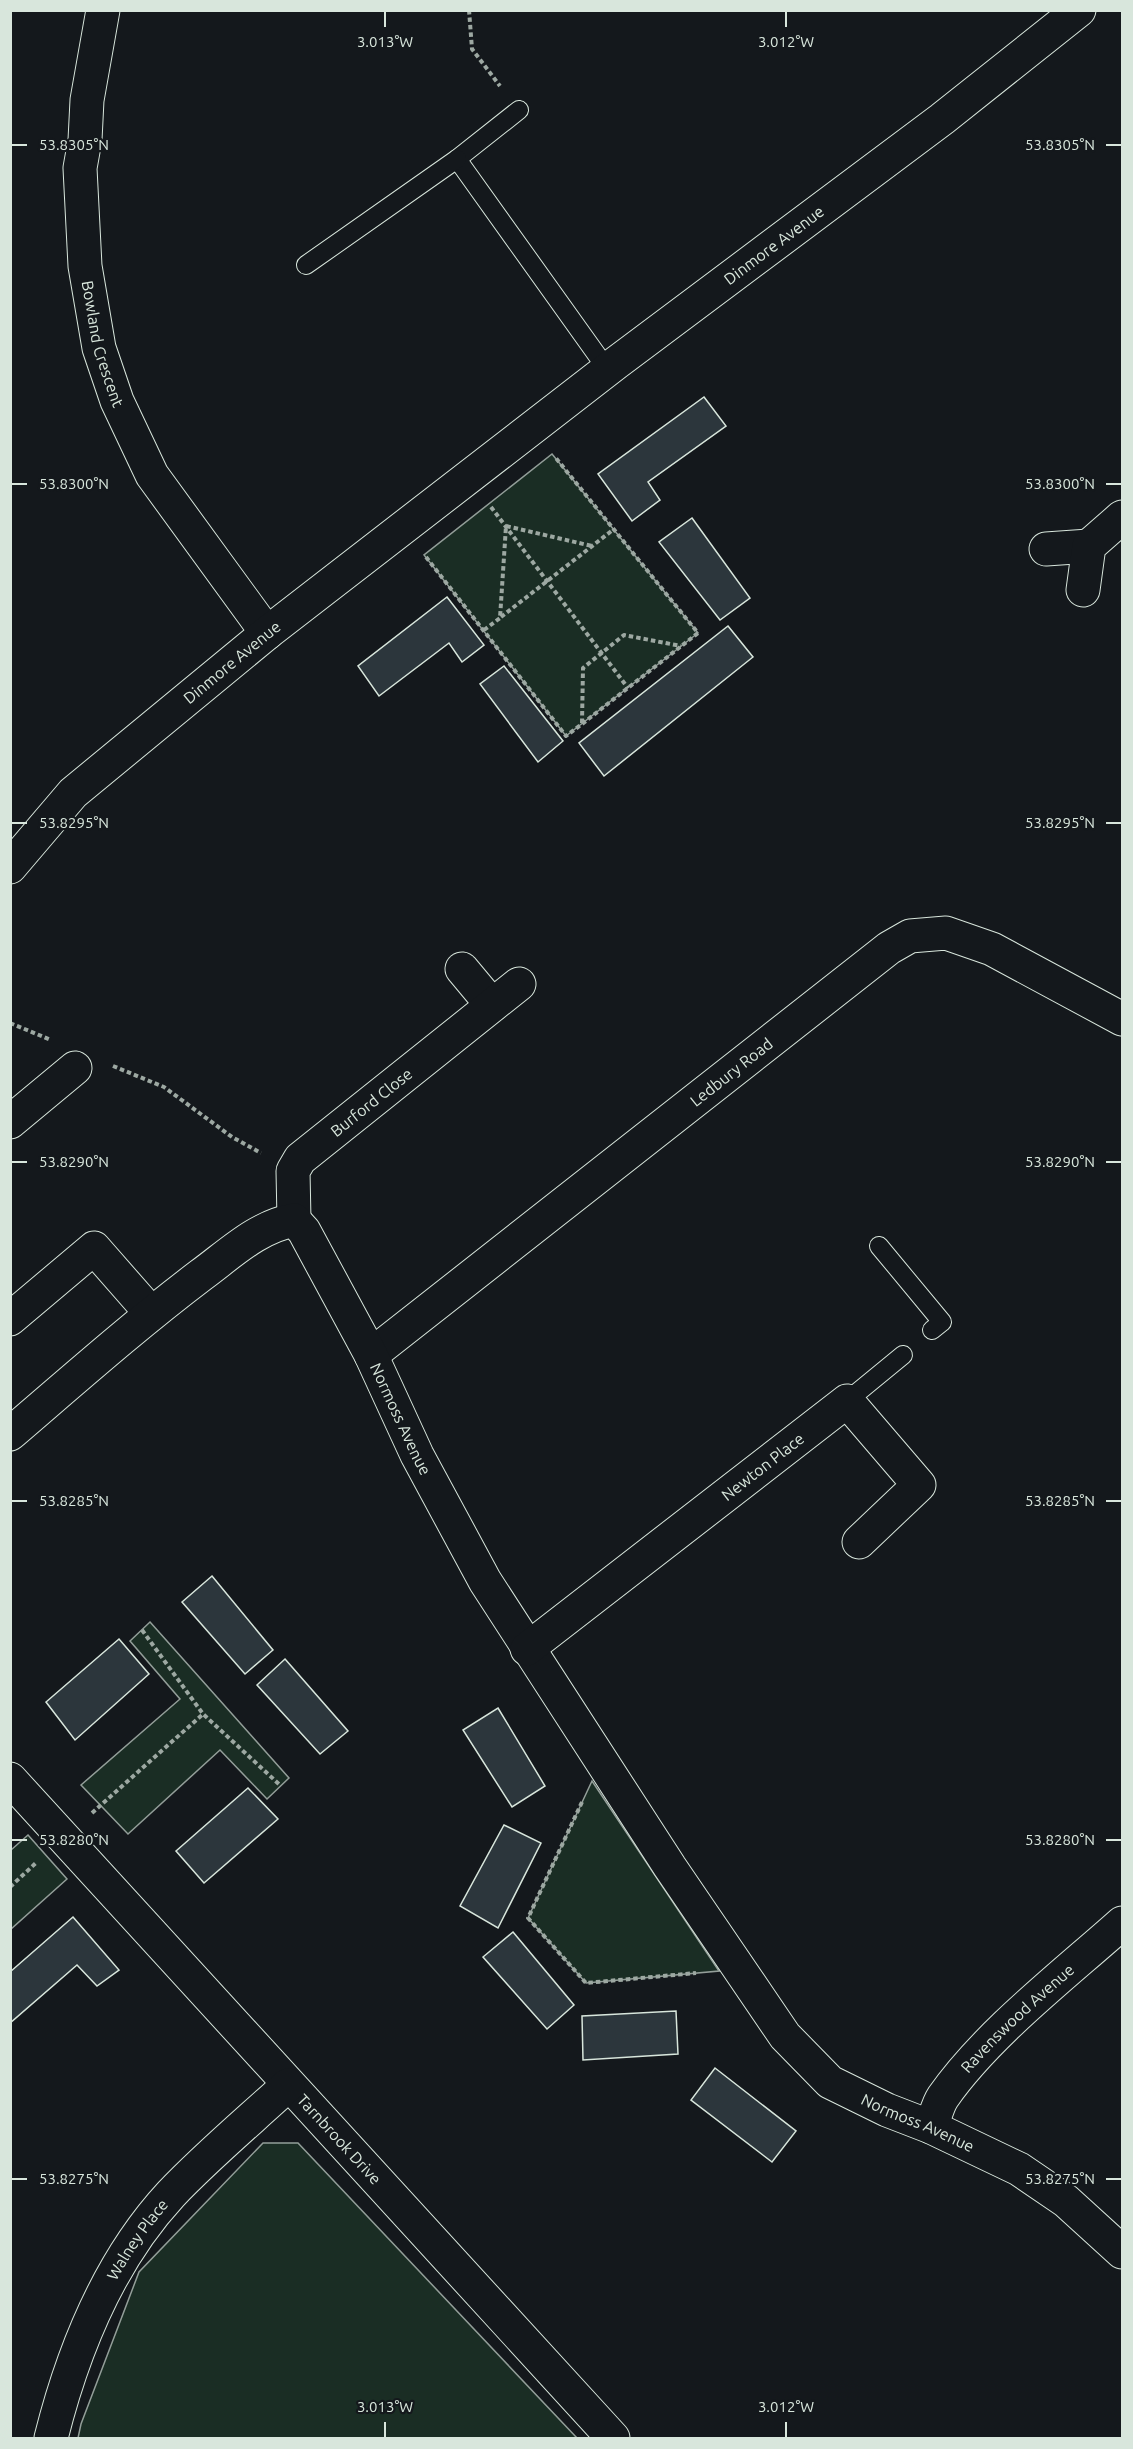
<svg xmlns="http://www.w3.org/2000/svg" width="1133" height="2449" font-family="Ubuntu,sans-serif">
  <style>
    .green { fill: #1a2d24; stroke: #939e99; stroke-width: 1.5 }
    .building { fill: #2c363c; stroke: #d8e6dc; stroke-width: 1.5 }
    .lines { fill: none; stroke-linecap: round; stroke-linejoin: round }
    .lane-casing { stroke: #d8e6dc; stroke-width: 20 }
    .street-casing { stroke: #d8e6dc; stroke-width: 35 }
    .path { stroke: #9da8a2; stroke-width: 4; stroke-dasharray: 4.5 3; stroke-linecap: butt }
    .lane { stroke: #14181c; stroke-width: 18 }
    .street { stroke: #14181c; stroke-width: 33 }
    .ticks { fill: none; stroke: #d8e6dc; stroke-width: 2 }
    .labels { text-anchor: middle; stroke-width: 4.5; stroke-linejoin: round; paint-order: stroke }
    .street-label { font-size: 16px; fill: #d8e6dc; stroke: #14181c }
    .ticks-label { font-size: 15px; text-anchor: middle; fill: #d8e6dc; stroke: #14181c; stroke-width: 4.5; stroke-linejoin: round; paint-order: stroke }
  </style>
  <rect width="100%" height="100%" fill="#14181c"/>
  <g class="green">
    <polygon points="552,454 698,633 566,736 424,555"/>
    <polygon points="150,1622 289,1778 267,1799 220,1750 128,1834 81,1785 180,1699 130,1641"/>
    <polygon points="592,1781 719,1971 586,1983 528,1918"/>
    <polygon points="28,1835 67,1879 11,1929 11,1850"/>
    <polygon points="263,2143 298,2143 577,2438 78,2438 81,2424 139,2272"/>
  </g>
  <g class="building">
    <polygon points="704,397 726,426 648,482 660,500 632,521 598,474"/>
    <polygon points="692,518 750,598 720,620 659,542"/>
    <polygon points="447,597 484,645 462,662 449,643 379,696 358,666"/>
    <polygon points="728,626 753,657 604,776 579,743"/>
    <polygon points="504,666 563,741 538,762 480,684"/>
    <polygon points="212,1576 273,1650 245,1674 182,1602"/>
    <polygon points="119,1639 149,1674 75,1740 46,1702"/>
    <polygon points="285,1659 348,1731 320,1754 257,1685"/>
    <polygon points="498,1708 545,1786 512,1807 463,1730"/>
    <polygon points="248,1788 278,1819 204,1883 176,1851"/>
    <polygon points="504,1825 541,1843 498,1928 460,1906"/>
    <polygon points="73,1917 119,1970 97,1986 77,1965 10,2023 10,1972"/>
    <polygon points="513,1932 574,2005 547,2029 483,1957"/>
    <polygon points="676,2011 678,2054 583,2060 582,2016"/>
    <polygon points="715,2068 796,2131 772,2162 691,2100"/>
  </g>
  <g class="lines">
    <defs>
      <g id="lane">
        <polyline points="519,110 457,159 607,369"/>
        <polyline points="306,265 457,159"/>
        <polyline points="879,1246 942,1322 932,1330"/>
        <polyline points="847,1401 903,1355"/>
      </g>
      <g id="street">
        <path id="s1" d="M103 10 87 100 85 140 80 168 85 266 99 348 117 401 152 475 267 633"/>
        <polyline points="1046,549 1089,546"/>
        <polyline points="1083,590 1089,546 1122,517"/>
        <path id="s2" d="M10 867 73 793 267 633 616 363 942 119 1079 10"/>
        <polyline points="462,969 492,1005"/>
        <polyline points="10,1122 75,1068"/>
        <path id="s3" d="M294 1220 293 1171 300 1159 519 984"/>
        <polyline points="10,1319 94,1248 151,1313"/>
        <path id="s4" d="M371 1355 889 948 910 936 946 933 992 949 1122 1019"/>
        <path id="s5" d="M10 1434C73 1380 135 1325 201 1275 231 1253 257 1227 294 1220L304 1231 371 1355 417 1455 485 1581 670 1867 785 2036 830 2082 887 2110 931 2127 1019 2169 1066 2201 1122 2252"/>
        <path id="s6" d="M527 1649 847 1401 919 1485 859 1542"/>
        <path id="s7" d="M10 1779 613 2438"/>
        <path id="s8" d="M931 2127C935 2118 937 2106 943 2097 987 2034 1065 1974 1122 1923"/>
        <path id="s9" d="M51 2438C73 2350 108 2262 171 2194 207 2156 249 2121 288 2085"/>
      </g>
    </defs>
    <use href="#lane" class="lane-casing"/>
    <use href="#street" class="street-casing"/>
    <g class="path">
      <polyline points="469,10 472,49 500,86"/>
      <polyline points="491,507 628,688"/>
      <polyline points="426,557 566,736 582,724 698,633 555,457"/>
      <polyline points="501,617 614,529"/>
      <polyline points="484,630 500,618 506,526 592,546"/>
      <polyline points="582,723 583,668 624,635 681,646"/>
      <polyline points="10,1023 51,1040"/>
      <polyline points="113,1066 164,1087 232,1137 261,1153"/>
      <polyline points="142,1630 203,1714 281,1786"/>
      <polyline points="582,1802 528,1918 586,1983 696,1973"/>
      <polyline points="92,1813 203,1714"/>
      <polyline points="10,1887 37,1862"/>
    </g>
    <use href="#lane" class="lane"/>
    <use href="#street" class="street"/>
  </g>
  <path class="ticks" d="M385 12V27M786 12V27M12 145H27M1106 145H1121M12 484H27M1106 484H1121M12 823H27M1106 823H1121M12 1162H27M1106 1162H1121M12 1501H27M1106 1501H1121M12 1840H27M1106 1840H1121M12 2179H27M1106 2179H1121M385 2422V2437M786 2422V2437"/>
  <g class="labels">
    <g class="street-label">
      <text dy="6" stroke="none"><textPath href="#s2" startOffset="987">Dinmore Avenue</textPath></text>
      <text dy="6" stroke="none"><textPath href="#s1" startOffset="338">Bowland Crescent</textPath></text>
      <text dy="6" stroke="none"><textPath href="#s2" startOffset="303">Dinmore Avenue</textPath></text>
      <text dy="6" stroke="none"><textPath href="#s4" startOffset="458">Ledbury Road</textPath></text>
      <text dy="6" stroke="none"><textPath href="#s3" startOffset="154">Burford Close</textPath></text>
      <text dy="6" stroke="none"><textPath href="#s5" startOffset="584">Normoss Avenue</textPath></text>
      <text dy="6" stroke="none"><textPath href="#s6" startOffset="298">Newton Place</textPath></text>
      <text dy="6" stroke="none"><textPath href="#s8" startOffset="141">Ravenswood Avenue</textPath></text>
      <text dy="6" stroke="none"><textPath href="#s5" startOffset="1473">Normoss Avenue</textPath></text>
      <text dy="6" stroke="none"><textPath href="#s7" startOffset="488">Tarnbrook Drive</textPath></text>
      <text dy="6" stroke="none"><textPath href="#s9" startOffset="218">Walney Place</textPath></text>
    </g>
  </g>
  <g class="ticks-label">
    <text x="385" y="47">3.013°W</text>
    <text x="786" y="47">3.012°W</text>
    <text x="74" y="150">53.8305°N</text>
    <text x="1060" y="150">53.8305°N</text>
    <text x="74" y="489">53.8300°N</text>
    <text x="1060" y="489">53.8300°N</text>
    <text x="74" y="828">53.8295°N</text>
    <text x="1060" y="828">53.8295°N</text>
    <text x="74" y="1167">53.8290°N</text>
    <text x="1060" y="1167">53.8290°N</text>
    <text x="74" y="1506">53.8285°N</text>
    <text x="1060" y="1506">53.8285°N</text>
    <text x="74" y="1845">53.8280°N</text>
    <text x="1060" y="1845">53.8280°N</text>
    <text x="74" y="2184">53.8275°N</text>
    <text x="1060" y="2184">53.8275°N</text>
    <text x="385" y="2412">3.013°W</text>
    <text x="786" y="2412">3.012°W</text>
  </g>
  <rect width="1133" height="2449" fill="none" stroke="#d8e6dc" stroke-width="24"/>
</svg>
